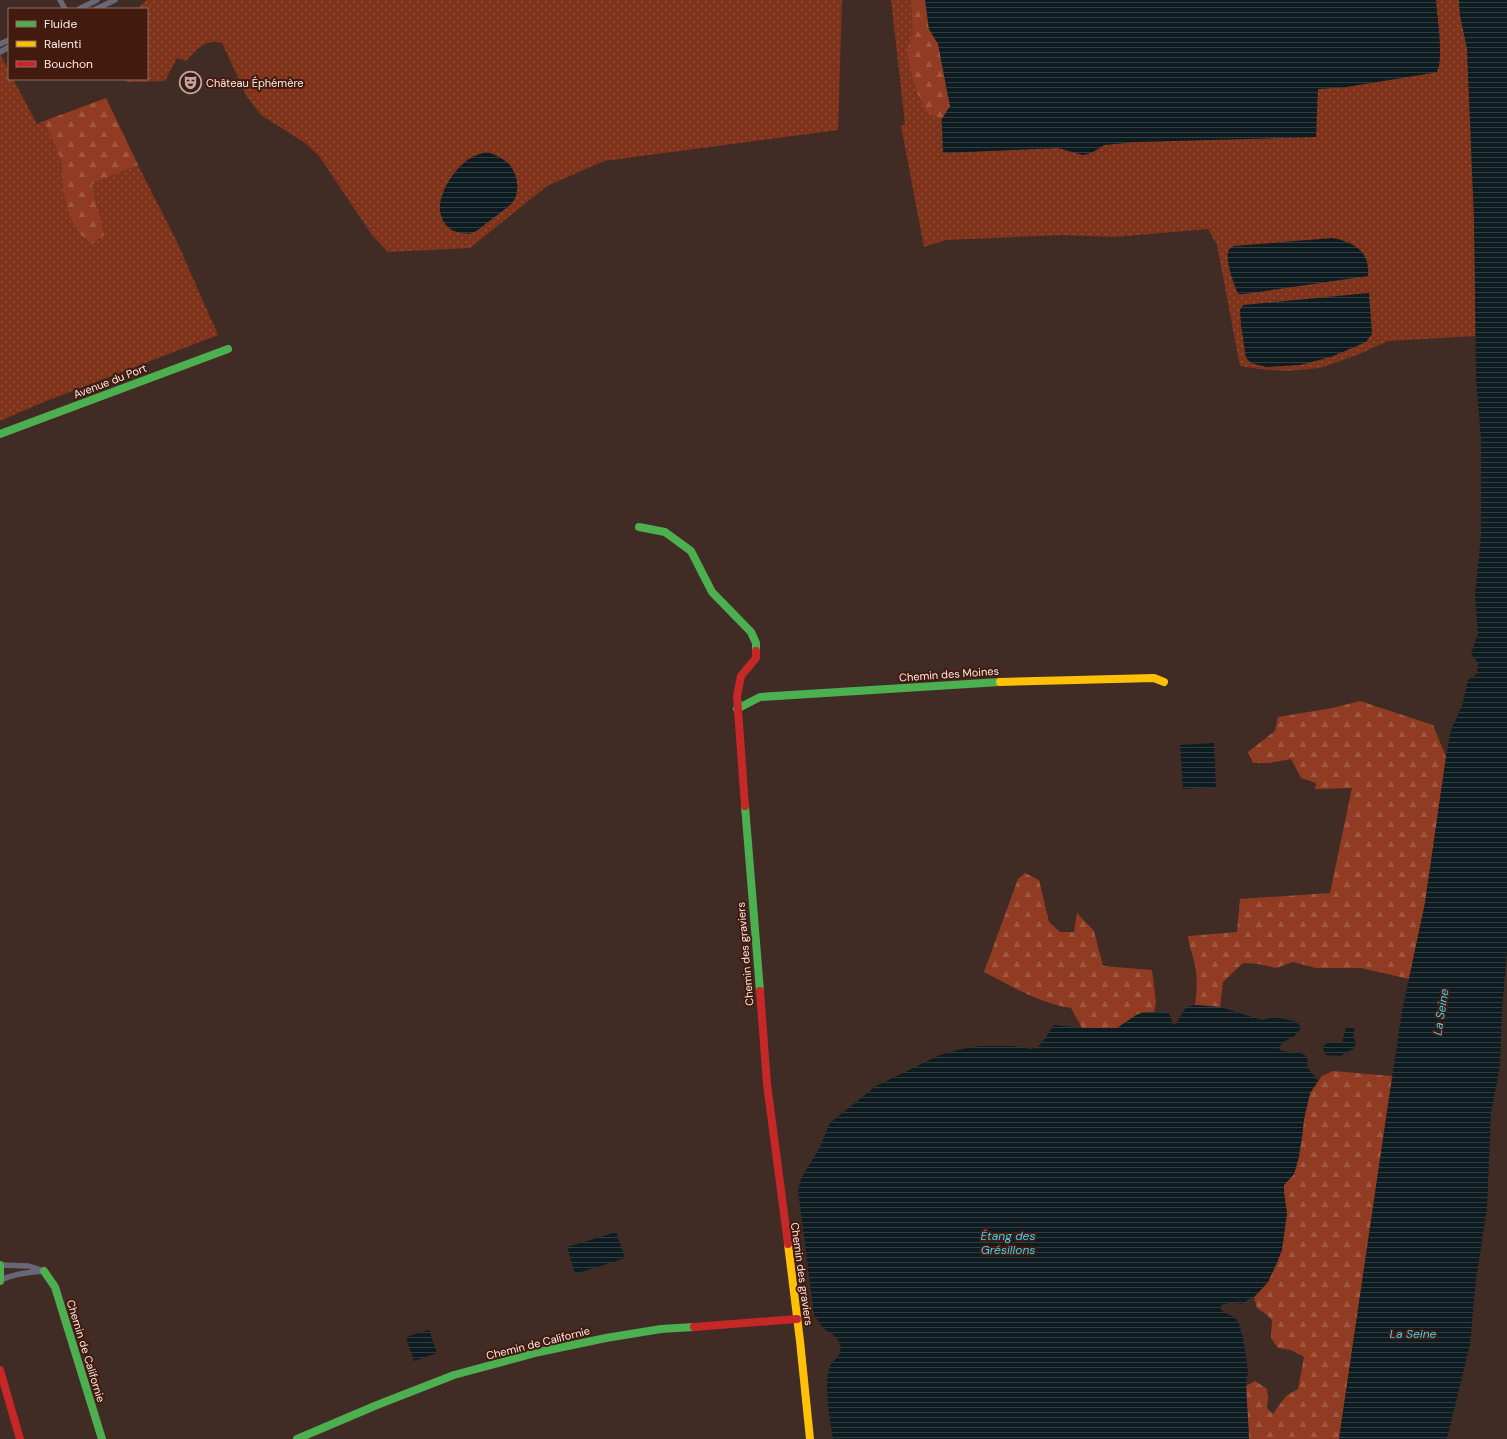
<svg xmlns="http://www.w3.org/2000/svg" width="1507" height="1439" font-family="'DM Sans',sans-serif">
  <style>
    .grass { fill: url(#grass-dots) }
    .forest { fill: url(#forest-firs) }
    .water { fill: url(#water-rules) }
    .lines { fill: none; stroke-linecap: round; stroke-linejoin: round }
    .street { stroke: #686777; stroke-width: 5.5 }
    .fast { stroke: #4caf50; stroke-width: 8 }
    .slow { stroke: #ffc107; stroke-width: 8 }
    .jam { stroke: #c62828; stroke-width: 8 }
    .labels { text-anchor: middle; stroke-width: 4; stroke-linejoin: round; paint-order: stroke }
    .poi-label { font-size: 11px; fill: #fcebe6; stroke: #431a0e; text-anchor: start }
    .street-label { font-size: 11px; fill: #fcebe6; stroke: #431a0e }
    .water-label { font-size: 12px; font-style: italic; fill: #3ad2f5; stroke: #431a0e }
  </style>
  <defs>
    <pattern id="grass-dots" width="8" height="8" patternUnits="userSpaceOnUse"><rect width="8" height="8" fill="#80331b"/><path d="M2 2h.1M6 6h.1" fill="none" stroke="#93513c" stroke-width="1.8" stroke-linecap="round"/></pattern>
    <pattern id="forest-firs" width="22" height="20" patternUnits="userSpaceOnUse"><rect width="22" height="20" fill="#913b22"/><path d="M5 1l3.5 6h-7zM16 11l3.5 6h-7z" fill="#a15842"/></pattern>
    <pattern id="water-rules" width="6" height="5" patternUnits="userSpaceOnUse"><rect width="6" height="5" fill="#0d1c20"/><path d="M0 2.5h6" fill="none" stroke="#313d40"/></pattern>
  </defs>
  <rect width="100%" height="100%" fill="#412b25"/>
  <g class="grass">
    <path d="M147 0H842L838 130 604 161 547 186 470 248 388 252 372 235 319 156 305 143 261 115 247 97 222 43C205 38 197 50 186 61L177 58 165 81 128 82 122 79H147V9H137Z"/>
    <path d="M891 0H925L929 29 938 43 943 153 1058 148 1083 155 1091 153 1104 145 1135 142 1316 137 1317 89 1346 87 1437 72C1443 58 1437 17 1436 0H1459L1460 15 1467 48 1474 217 1476 336 1388 341 1357 355 1320 368 1288 371 1259 369 1240 366 1217 245 1208 229 1115 237 1063 235 946 240 924 247 901 126 905 124Z"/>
    <polygon points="0,54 9,71 9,79 13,79 37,124 44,121 61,158 63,192 69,215 98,208 92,184 138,165 177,242 218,335 41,403 0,421"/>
  </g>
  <g class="forest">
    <polygon points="911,0 925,0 929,29 938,43 950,106 942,119 927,112 917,92 911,72 907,50 913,33"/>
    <polygon points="106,98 138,165 92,184 104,235 92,244 81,235 69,215 63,192 61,159 44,121"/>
    <path d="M1360 701 1433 725 1446 757 1425 903 1409 979 1361 968H1316L1293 962 1276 968 1258 964 1243 963 1223 982 1220 1007 1195 1005C1197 991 1198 975 1194 961 1192 951 1189 947 1188 936L1237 932 1240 899 1330 893 1352 788 1315 789 1316 783 1301 778 1291 759 1269 763H1253L1248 752 1275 731 1278 717 1332 708Z"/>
    <path d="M1025 873 1039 880 1049 922 1060 932H1074L1077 913 1094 931 1103 966 1152 970 1156 1002 1154 1012H1144L1118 1028H1082L1071 1008C1039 1003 1013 987 984 972L1018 879Z"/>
    <polygon points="1333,1071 1392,1076 1339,1439 1249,1439 1246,1386 1255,1381 1267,1389 1268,1399 1267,1408 1273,1414 1286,1396 1298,1389 1304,1357 1291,1350 1278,1348 1271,1338 1272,1320 1267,1315 1257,1308 1254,1297 1268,1282 1287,1214 1284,1193 1284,1185 1294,1174 1302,1140 1304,1119 1310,1093 1322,1076"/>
  </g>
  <g class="water">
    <path d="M925 0H1436C1437 17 1444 58 1437 72L1426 74 1346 87 1318 89 1316 137 1135 142 1104 145 1091 153 1083 155 1058 148 943 153 942 119 950 106 938 44 929 29Z"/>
    <polygon points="1459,0 1507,0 1507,952 1502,1010 1500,1066 1491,1113 1487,1208 1476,1280 1470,1344 1447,1439 1339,1439 1402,1011 1425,903 1446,757 1451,730 1462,706 1468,680 1477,674 1478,663 1471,654 1478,633 1475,596 1481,535 1481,439 1476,380 1474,217 1467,48 1460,15"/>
    <path d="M486 152C494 154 501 157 508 163 517 172 521 190 513 202 508 208 498 214 492 219 487 222 477 232 472 233 467 235 456 232 452 230 424 212 451 169 472 157 476 155 481 154 486 152Z"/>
    <path d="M1333 238C1355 243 1370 251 1368 276L1245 294H1238C1234 284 1224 259 1229 250 1230 248 1232 247 1234 246Z"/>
    <polygon points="1369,293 1372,334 1366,342 1331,357 1300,365 1266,367 1251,363 1246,358 1241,325 1240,310 1243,305"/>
    <polygon points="1214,743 1216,787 1183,789 1180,745"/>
    <path d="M1195 1005 1220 1007 1262 1020C1274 1016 1285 1019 1297 1022L1301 1028C1299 1031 1297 1034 1294 1036 1288 1041 1285 1038 1279 1048L1280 1050C1292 1055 1311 1047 1307 1067L1318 1081 1310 1093 1304 1119 1299 1157 1294 1174 1284 1185V1193L1287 1214 1282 1250 1276 1265 1268 1282 1254 1297 1249 1299 1244 1303 1240 1304 1234 1302 1221 1305V1310L1227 1314 1235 1317 1239 1324 1243 1338 1248 1371 1246 1386 1249 1439H833C830 1420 824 1388 829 1369 832 1358 845 1358 839 1342 836 1335 831 1334 826 1330 821 1326 818 1321 814 1315L798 1190 801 1179 820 1147 830 1123 876 1086 940 1055 958 1050 978 1046H1013L1031 1049 1038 1047 1044 1040 1054 1025 1082 1028H1117L1136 1015 1144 1012H1168L1171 1018 1172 1023 1174 1025 1177 1023 1186 1007Z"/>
    <polygon points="1355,1027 1353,1035 1356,1044 1353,1049 1340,1056 1326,1055 1323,1049 1324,1045 1328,1043 1342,1042 1346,1028"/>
    <polygon points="616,1232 625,1258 575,1274 567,1247"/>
    <polygon points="429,1330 437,1353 414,1361 406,1337"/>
  </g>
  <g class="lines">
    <g class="street">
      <polyline points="60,0 65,9"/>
      <polyline points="79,9 97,0"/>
      <polyline points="96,9 115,0"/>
      <polyline points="0,44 9,40"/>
      <polyline points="0,52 9,47"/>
      <path d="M0 1265 29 1266 44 1271C28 1272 14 1274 0 1280"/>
    </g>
    <g class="fast">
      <polyline points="0,434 228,349"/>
      <polyline points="639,527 665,532 691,551 712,592 751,632 756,643 756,651"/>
      <polyline points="737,709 760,697 1000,682"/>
      <polyline points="745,806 760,991"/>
      <polyline points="0,1265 0,1281"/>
      <polyline points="44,1271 55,1287 102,1439"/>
      <polyline points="297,1439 377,1405 454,1375 539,1352 606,1338 661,1329 694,1327"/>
    </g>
    <g class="slow">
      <polyline points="1000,682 1154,678 1164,682"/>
      <polyline points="788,1244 800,1341 810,1439"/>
    </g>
    <g class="jam">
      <polyline points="745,806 737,696 741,676 756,658 756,651"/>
      <polyline points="760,991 767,1084 788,1244"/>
      <polyline points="694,1327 797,1319"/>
      <polyline points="0,1370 20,1439"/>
    </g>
  </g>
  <defs>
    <symbol id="theatre-ring" viewBox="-11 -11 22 22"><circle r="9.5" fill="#431a0e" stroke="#bba8a2" stroke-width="1.5"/><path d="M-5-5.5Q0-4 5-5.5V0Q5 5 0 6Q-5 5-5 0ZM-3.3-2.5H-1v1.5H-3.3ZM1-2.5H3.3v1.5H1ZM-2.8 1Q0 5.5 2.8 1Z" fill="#bba8a2"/></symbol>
  </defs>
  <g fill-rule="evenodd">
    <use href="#theatre-ring" x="178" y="70" width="25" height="25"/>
  </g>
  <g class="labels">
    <g class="poi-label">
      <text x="206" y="87">Château Éphémère</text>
    </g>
    <g class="street-label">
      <text transform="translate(110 381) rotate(-21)" y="4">Avenue du Port</text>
      <text transform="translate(949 674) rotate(-4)" y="4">Chemin des Moines</text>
      <text transform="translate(745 954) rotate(-95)" y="4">Chemin des graviers</text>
      <text transform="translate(802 1274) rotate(82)" y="4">Chemin des graviers</text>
      <text transform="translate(538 1343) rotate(-14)" y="4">Chemin de Californie</text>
      <text transform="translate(86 1351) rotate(73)" y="4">Chemin de Californie</text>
    </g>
    <g class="water-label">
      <text transform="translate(1441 1012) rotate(-81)" y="4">La Seine</text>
      <text x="1008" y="1240">Étang des<tspan x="1008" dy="14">Grésillons</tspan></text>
      <text x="1413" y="1338">La Seine</text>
    </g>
  </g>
  <rect x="8" y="8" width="140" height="72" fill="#431a0e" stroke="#8d6e64"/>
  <rect x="16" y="21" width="20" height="6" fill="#4caf50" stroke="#8d6e64"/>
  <text x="44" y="28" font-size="12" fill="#fcebe6">Fluide</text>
  <rect x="16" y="41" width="20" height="6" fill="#ffc107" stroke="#8d6e64"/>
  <text x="44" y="48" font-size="12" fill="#fcebe6">Ralenti</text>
  <rect x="16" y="61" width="20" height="6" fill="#c62828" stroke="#8d6e64"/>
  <text x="44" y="68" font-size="12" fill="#fcebe6">Bouchon</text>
</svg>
